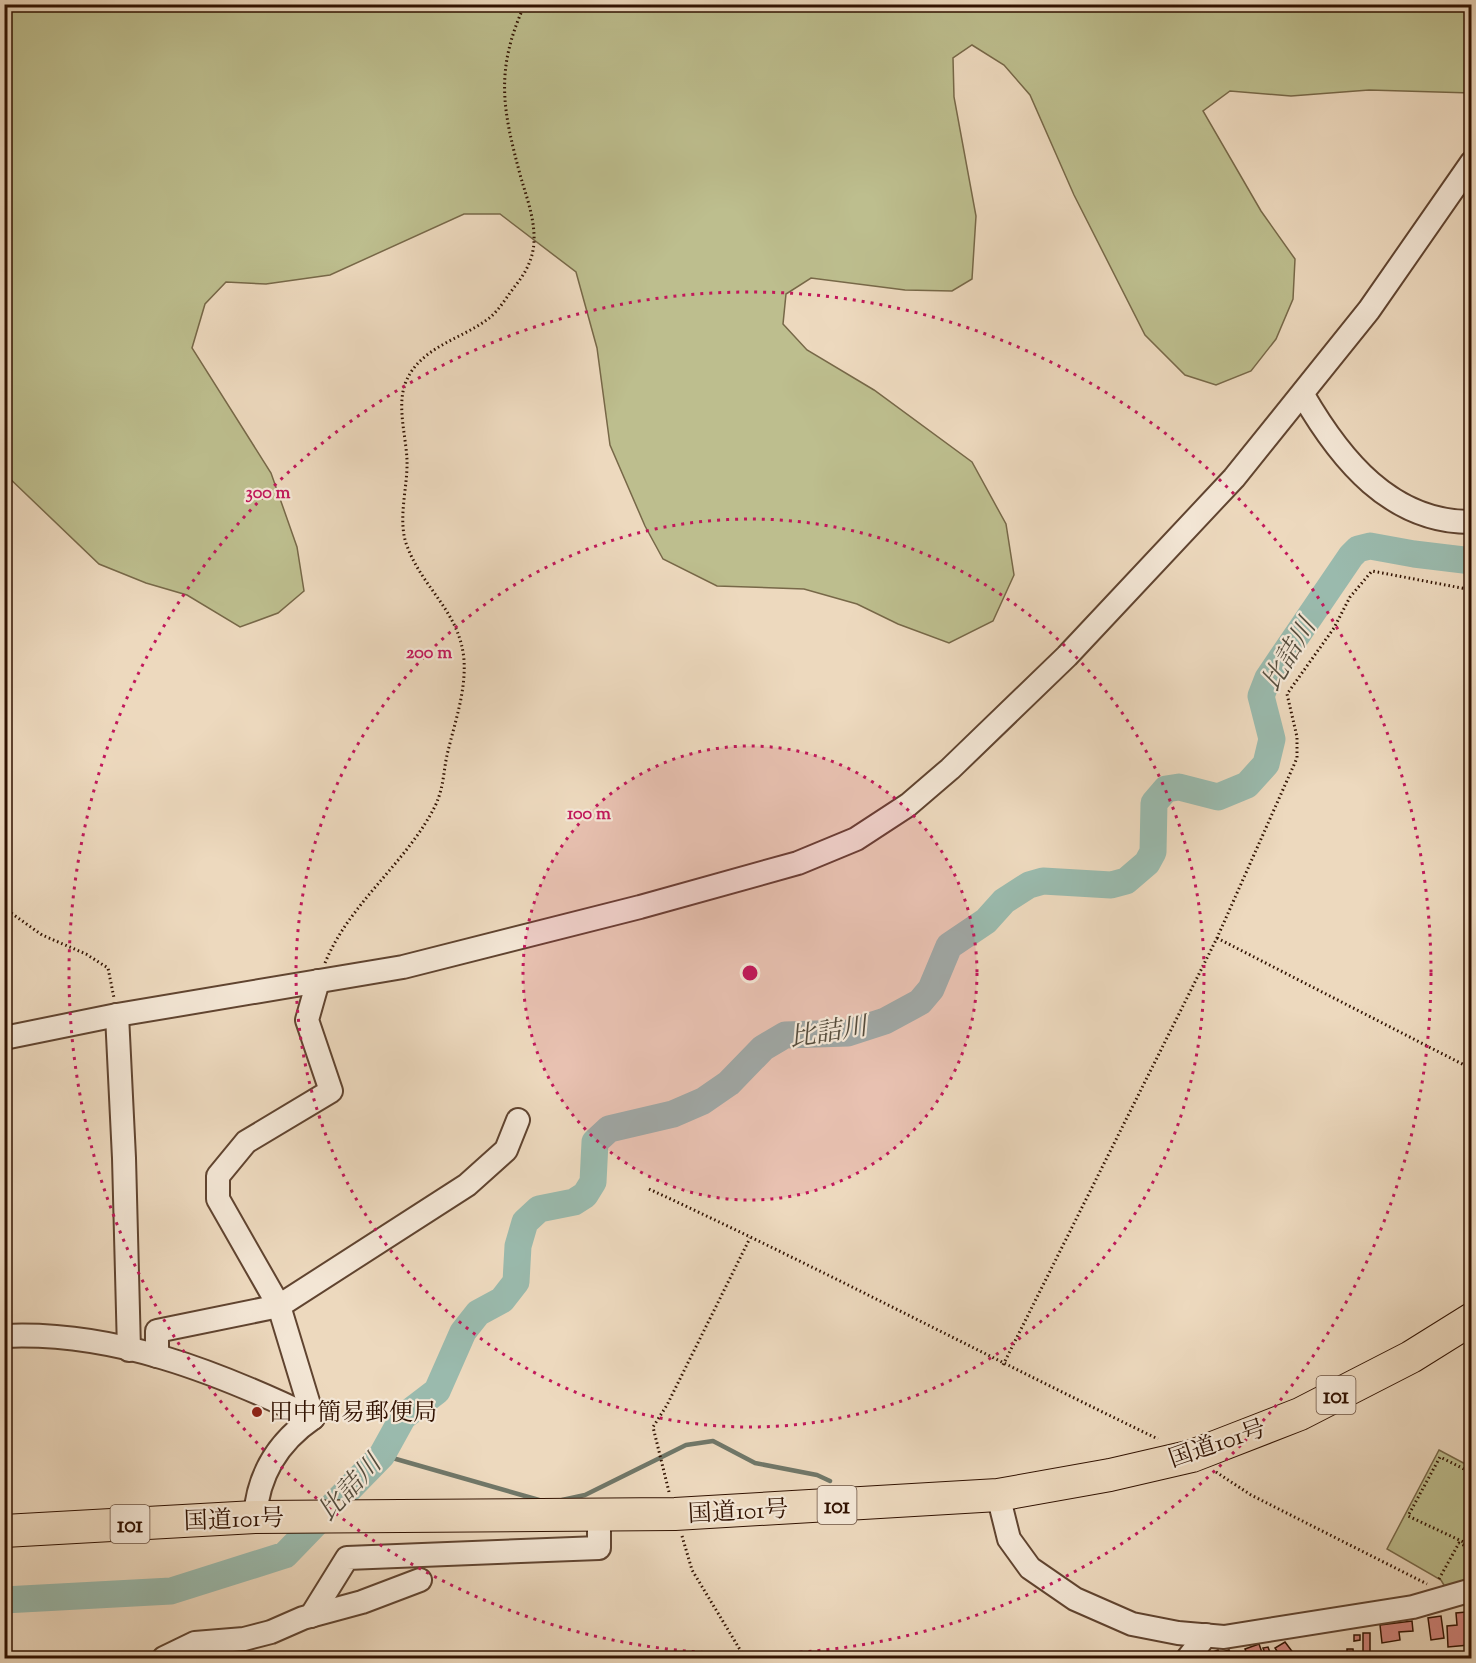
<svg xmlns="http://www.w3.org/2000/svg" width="1476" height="1663" font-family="'Sorts Mill Goudy','Noto Serif JP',serif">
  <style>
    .green { fill: #bdbe8e; stroke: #776848; stroke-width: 1.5 }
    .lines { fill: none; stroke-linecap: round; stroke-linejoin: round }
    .stream { stroke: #707768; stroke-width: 4.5 }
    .river { stroke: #9abaad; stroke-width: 27 }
    .building { fill: #d3857e; stroke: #311201; stroke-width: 1.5 }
    .minor-casing { stroke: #604430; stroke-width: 26 }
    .highway-casing { stroke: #311201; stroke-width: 34 }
    .path { stroke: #311201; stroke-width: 3; stroke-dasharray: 1.5 3; stroke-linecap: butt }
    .minor { stroke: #f3e6d5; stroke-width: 22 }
    .highway { stroke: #edd9be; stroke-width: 32 }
    .ring { fill: none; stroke: #c2185b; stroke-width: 3; stroke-dasharray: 3 6 }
    .poi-dot { fill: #8f2418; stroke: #f3e6d5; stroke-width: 2 }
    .labels { text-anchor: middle; stroke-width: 4.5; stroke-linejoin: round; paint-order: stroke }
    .shield { fill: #f3e6d5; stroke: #6b5241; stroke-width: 1.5 }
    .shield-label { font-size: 22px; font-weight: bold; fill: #311201 }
    .poi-label { font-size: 24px; fill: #311201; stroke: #f3e6d5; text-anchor: start }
    .street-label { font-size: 24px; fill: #311201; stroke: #f3e6d5 }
    .water-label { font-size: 26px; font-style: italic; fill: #564d3d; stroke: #f3e6d5 }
    .centre { fill: #c2185b; stroke: #f3e6d5; stroke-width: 3 }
    .ring-label { font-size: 18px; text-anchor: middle; font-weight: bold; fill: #c2185b; stroke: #f3e6d5; stroke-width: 4.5; stroke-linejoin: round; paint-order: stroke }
  </style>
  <rect width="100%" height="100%" fill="#edd9be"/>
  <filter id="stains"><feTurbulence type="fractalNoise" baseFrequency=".00333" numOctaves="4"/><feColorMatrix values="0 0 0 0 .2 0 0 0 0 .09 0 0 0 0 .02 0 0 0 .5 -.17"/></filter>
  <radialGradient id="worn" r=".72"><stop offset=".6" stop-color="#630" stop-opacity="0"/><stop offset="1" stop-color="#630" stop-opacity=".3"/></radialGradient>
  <g class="green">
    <polygon points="4,5 1471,5 1471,93 1369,90 1291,96 1230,91 1203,111 1261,211 1295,259 1293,299 1276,339 1251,371 1216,385 1185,375 1145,335 1074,195 1030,95 1004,65 972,45 953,58 954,97 976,216 972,279 952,291 905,290 811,278 786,294 783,324 807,350 874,390 972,462 1006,524 1014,575 993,621 949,643 898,624 857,604 804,589 717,586 663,559 645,526 610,445 597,348 576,272 500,214 464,214 330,275 266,284 226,282 205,304 192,348 271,473 297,547 304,591 278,613 240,627 187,595 146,583 99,564 5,474"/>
    <polygon points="1439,1450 1471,1467 1471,1590 1451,1597 1441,1580 1387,1549"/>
  </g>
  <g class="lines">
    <g class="stream">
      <polyline points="382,1455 539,1500"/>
      <polyline points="562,1500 585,1495 686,1445 713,1441 755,1463 817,1475 830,1481"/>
    </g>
    <polyline class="river" points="4,1600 171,1591 285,1555 382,1455 403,1417 437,1391 463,1332 478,1313 502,1300 516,1282 518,1246 525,1222 539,1209 574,1202 585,1195 593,1182 595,1142 609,1129 673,1114 703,1101 729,1083 763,1048 785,1035 848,1033 885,1021 920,1002 931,989 949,946 986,921 1004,901 1029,885 1043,881 1111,885 1126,881 1147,863 1153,852 1154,803 1166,789 1179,787 1218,797 1247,785 1266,764 1272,739 1261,696 1268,678 1351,556 1358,549 1370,546 1414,554 1472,561"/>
  </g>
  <g class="building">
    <polygon points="1466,1612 1469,1645 1448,1647 1447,1626 1457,1625 1456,1613"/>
    <polygon points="1441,1616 1444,1638 1431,1640 1428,1618"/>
    <polygon points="1412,1621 1413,1631 1399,1632 1400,1640 1382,1643 1380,1625"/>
    <rect x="1363" y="1633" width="7" height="21"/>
    <polygon points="1354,1635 1360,1635 1360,1640 1354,1641"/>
    <polygon points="1285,1642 1297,1658 1306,1652 1310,1658 1276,1658 1280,1656 1275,1648"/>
    <polygon points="1259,1644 1264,1658 1243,1658 1242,1656 1247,1654 1245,1649"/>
    <polygon points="1268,1647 1272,1658 1267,1658 1263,1648"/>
    <polygon points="1347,1649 1353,1649 1354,1658 1331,1658 1331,1656 1347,1655"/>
    <polygon points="1218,1650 1219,1653 1229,1650 1232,1658 1204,1658 1203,1656"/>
  </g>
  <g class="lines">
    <defs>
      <g id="minor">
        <path d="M1303 395C1340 459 1391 523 1472 522"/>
        <polyline points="117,1015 124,1158 129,1350"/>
        <polyline points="4,1038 117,1015 403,967 640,907 798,863 856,839 908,805 950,769 1067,656 1234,478 1369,310 1472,162"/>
        <path d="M4 1336C114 1331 217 1372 313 1418 278 1442 258 1474 255 1517"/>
        <polyline points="157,1356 157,1331 279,1306 467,1185 506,1150 518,1120"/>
        <polyline points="313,1418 279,1306 218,1199 218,1176 246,1142 331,1091 307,1020 318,981"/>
        <polyline points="998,1495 1009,1539 1030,1568 1075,1599 1132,1624 1178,1633 1224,1637 1413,1607 1472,1590"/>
        <polyline points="311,1616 347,1558 599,1548 599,1517"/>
        <polyline points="164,1658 195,1643 244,1639 271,1632 303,1618 362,1602 420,1580"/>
        <polyline points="1188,1658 1206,1635"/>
      </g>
      <polyline id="highway" points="4,1531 255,1517 675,1514 998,1495 1110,1475 1192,1456 1300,1414 1411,1357 1472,1319"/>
    </defs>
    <use href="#minor" class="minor-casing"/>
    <use href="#highway" class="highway-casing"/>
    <g class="path">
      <polyline points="4,908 42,935 86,954 108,968 114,998"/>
      <polyline points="1217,938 1472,1069"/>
      <path d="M325 963C346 911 392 874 423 827 428 819 435 808 438 799 444 784 444 766 448 751 455 722 466 691 464 660 460 612 423 589 407 546 397 520 408 487 407 460 406 436 397 407 405 384 419 347 460 340 488 319 499 311 507 296 516 285 526 272 533 259 534 242 535 220 527 198 521 178 503 111 494 71 525 4"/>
      <path d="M649 1189C820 1268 988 1357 1158 1439"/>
      <polyline points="1003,1365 1217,938 1297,758 1297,737 1287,694 1334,628 1350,597 1372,571 1472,590"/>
      <polyline points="1216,1472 1251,1495 1427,1584"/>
      <polyline points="1472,1473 1440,1457 1408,1516 1472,1546"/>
      <polyline points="669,1492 653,1427 667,1405 750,1238"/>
      <polyline points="682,1536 692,1570 745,1658"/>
      <polyline points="1439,1579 1459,1543 1472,1549"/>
    </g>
    <use href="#minor" class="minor"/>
    <use href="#highway" class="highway"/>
  </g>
  <circle cx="750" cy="973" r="227" fill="#c2185b" fill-opacity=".12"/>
  <g class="ring">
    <circle cx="750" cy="973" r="227"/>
    <circle cx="750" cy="973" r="454"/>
    <circle cx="750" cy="973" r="681"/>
  </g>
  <circle class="poi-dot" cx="257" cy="1412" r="6"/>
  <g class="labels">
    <g class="shield">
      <rect x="1316.5" y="1376" width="39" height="38" rx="4.5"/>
      <rect x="817.5" y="1486" width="39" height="38" rx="4.5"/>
      <rect x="110.5" y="1505" width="39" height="38" rx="4.5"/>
    </g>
    <g class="shield-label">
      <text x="1336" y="1403">101</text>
      <text x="837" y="1513">101</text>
      <text x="130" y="1532">101</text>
    </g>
    <g class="poi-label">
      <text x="269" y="1420">田中簡易郵便局</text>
    </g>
    <g class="street-label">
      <text transform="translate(1217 1443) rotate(-19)" y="8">国道101号</text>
      <text transform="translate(738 1511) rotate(-3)" y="8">国道101号</text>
      <text transform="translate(234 1519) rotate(-2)" y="8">国道101号</text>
    </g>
    <g class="water-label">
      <text transform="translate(1288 654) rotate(-59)" y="9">比詰川</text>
      <text transform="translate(828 1031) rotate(-9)" y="9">比詰川</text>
      <text transform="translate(349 1487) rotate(-47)" y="9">比詰川</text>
    </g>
  </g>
  <circle cx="750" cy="973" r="9" class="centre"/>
  <g class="ring-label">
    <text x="268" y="498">300 m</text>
    <text x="429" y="658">200 m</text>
    <text x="589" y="819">100 m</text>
  </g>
  <rect width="1476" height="1663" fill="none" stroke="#edd9be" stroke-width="24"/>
  <rect x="6" y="6" width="1464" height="1651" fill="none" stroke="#311201" stroke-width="3"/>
  <rect x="12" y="12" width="1452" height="1639" fill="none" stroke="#311201" stroke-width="1.5"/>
  <rect width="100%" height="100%" filter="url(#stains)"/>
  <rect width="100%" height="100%" fill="url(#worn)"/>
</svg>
